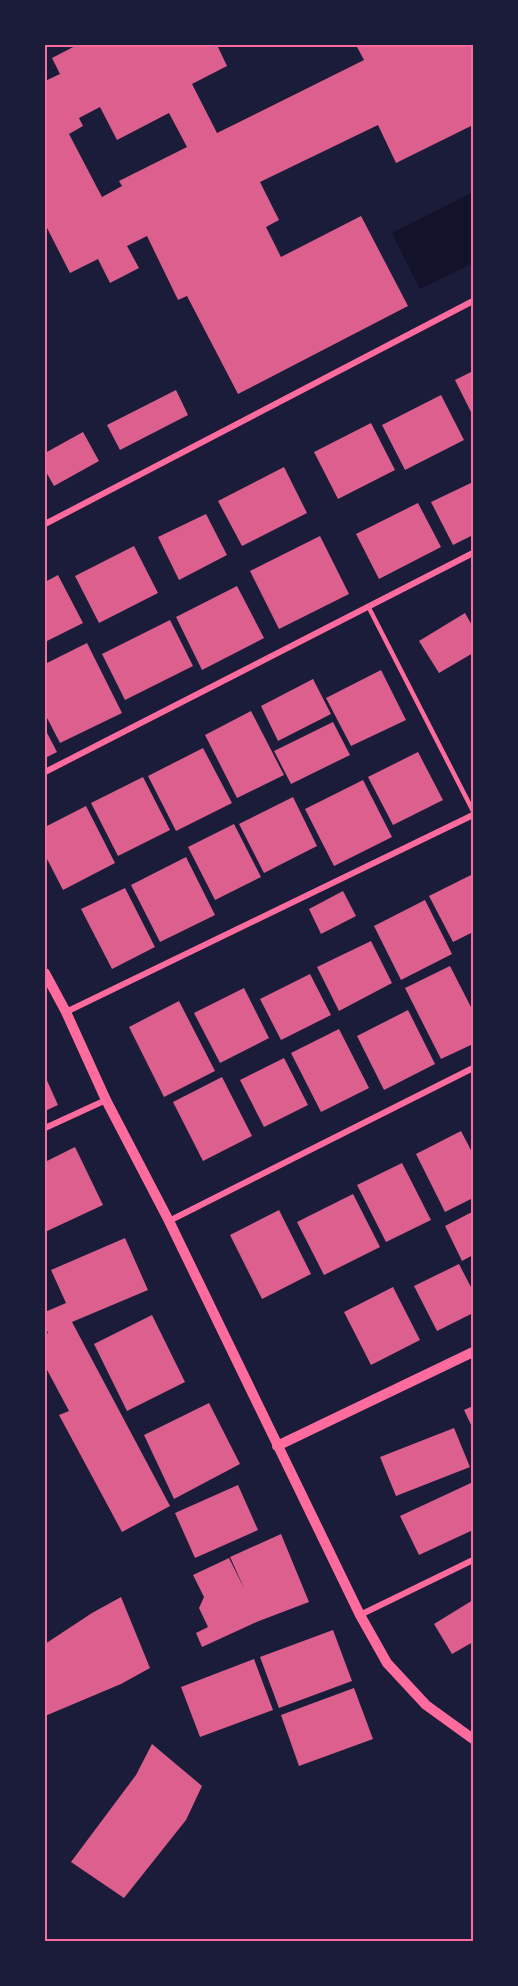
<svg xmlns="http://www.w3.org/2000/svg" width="518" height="1986" font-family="Overpass,sans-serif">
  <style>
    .water { fill: #12122b }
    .building { fill: #dd5f8e; fill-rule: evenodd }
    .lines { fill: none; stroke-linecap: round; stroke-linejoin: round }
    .service { stroke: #ff6b9d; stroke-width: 4.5 }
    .minor { stroke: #ff6b9d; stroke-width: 6 }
    .tertiary { stroke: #ff6b9d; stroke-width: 10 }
    .neatline { fill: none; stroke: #ff6b9d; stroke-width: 2 }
  </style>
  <rect width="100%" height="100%" fill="#1b1b3a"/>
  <polygon class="water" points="473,192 473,263 420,289 392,233"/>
  <g class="building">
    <path d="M77 45H217L227 66 192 84 217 133 364 60 356 45H473V125L396 163 378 125 260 182 279 220 266 227 281 257 361 216 408 306 238 394 187 296 178 300 147 236 127 246 139 268 110 283 98 259 70 273 45 224V81L60 74 52 58ZM100 107 117 140 169 113 187 147 119 181 122 186 102 197 69 134 83 126 79 118Z"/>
    <polygon points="473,371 473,416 455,380"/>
    <polygon points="176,390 188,415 120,450 107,425"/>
    <polygon points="441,395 464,440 405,470 382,425"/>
    <polygon points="371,423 395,470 338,499 314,452"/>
    <polygon points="83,432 99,461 54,486 45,470 45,453"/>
    <polygon points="284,467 307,513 242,546 218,501"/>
    <polygon points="473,482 473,535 453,545 431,502"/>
    <polygon points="418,503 441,547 379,579 356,534"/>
    <polygon points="206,514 227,555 179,580 158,537"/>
    <polygon points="320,536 349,594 279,629 250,571"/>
    <polygon points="134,546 158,593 99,623 75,576"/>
    <polygon points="58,575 83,623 45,642 45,582"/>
    <polygon points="237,586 264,638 202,670 176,617"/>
    <polygon points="465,613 473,627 473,653 439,673 419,641"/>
    <polygon points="170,620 193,666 125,700 102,654"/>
    <polygon points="87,643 122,713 60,743 45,714 45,664"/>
    <polygon points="381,670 406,720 351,746 326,698"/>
    <polygon points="313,679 331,714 278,741 261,706"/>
    <polygon points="251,711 284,775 237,798 205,735"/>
    <polygon points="333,722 350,755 291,784 274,751"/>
    <polygon points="45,729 57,752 45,758"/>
    <polygon points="203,748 232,803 176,831 148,776"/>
    <polygon points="418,752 443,800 393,825 368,777"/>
    <polygon points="143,777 170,830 118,856 91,803"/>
    <polygon points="363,780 392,837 334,866 305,809"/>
    <polygon points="293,797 317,846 264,873 239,824"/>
    <polygon points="86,806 115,863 63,890 45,855 45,827"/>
    <polygon points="234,824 261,877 215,900 188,847"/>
    <polygon points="186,857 215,915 160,942 131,885"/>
    <polygon points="473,874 473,932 453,942 429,896"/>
    <polygon points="125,888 155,947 112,969 81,909"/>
    <polygon points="343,891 356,916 321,934 309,909"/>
    <polygon points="425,900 452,954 401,980 374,926"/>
    <polygon points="371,941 392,983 339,1011 317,967"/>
    <polygon points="450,966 473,1011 473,1044 441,1059 405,988"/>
    <polygon points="310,974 331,1015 281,1040 260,999"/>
    <polygon points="244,988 269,1038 220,1063 194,1013"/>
    <polygon points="179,1001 215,1071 164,1097 129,1027"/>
    <polygon points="408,1010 435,1064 384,1090 357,1036"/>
    <polygon points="339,1029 369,1088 321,1112 291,1053"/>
    <polygon points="284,1058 308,1105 264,1127 240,1080"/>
    <polygon points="45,1076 58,1105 45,1111"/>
    <polygon points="222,1077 252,1136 203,1161 173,1102"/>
    <polygon points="461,1131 473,1154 473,1198 445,1212 416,1154"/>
    <polygon points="75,1147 103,1205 45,1232 45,1162"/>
    <polygon points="402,1163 431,1220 386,1242 357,1185"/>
    <polygon points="353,1194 380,1247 324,1275 297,1222"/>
    <polygon points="279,1210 311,1274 262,1299 230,1235"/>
    <polygon points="472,1212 473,1255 462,1261 445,1226"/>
    <polygon points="125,1238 148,1290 72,1322 170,1506 122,1532 59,1415 69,1411 45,1366 45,1335 48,1333 45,1326 45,1312 66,1303 51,1270"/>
    <polygon points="459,1264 473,1291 473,1313 437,1331 414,1286"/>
    <polygon points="393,1287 420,1340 371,1365 344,1312"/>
    <polygon points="152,1315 185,1382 127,1411 94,1344"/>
    <polygon points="209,1403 240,1464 174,1499 144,1435"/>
    <polygon points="473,1406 473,1429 464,1410"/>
    <polygon points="454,1428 470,1467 396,1496 380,1457"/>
    <polygon points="473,1482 473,1530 419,1555 400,1516"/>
    <polygon points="238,1485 258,1530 195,1558 175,1513"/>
    <polygon points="281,1534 309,1602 259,1621 202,1647 196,1633 208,1627 199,1608 204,1597 193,1575 229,1558 245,1590 230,1557"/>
    <polygon points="121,1597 150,1668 121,1684 45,1716 45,1644 92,1613"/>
    <polygon points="473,1600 473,1642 452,1654 434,1624"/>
    <polygon points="333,1630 352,1681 279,1708 260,1657"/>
    <polygon points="254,1659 273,1710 200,1737 181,1687"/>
    <polygon points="354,1688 373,1739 299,1766 281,1715"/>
    <polygon points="152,1744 202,1786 186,1820 124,1898 71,1862 136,1775"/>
  </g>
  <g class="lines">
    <polyline class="service" points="368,606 473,811"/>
    <g class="minor">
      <polyline points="45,524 473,301"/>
      <polyline points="45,772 473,553"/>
      <polyline points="66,1012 473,815"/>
      <polyline points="45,1128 106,1100"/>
      <polyline points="169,1221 473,1068"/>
      <polyline points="360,1615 473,1560"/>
    </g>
    <g class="tertiary">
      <polyline points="45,973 66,1012 106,1100 169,1221 360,1615 387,1663 426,1705 473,1739"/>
      <polyline points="277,1446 473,1352"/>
    </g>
  </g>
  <rect width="518" height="1986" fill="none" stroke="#1b1b3a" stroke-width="93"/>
  <rect x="46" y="46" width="426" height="1894" class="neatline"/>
</svg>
